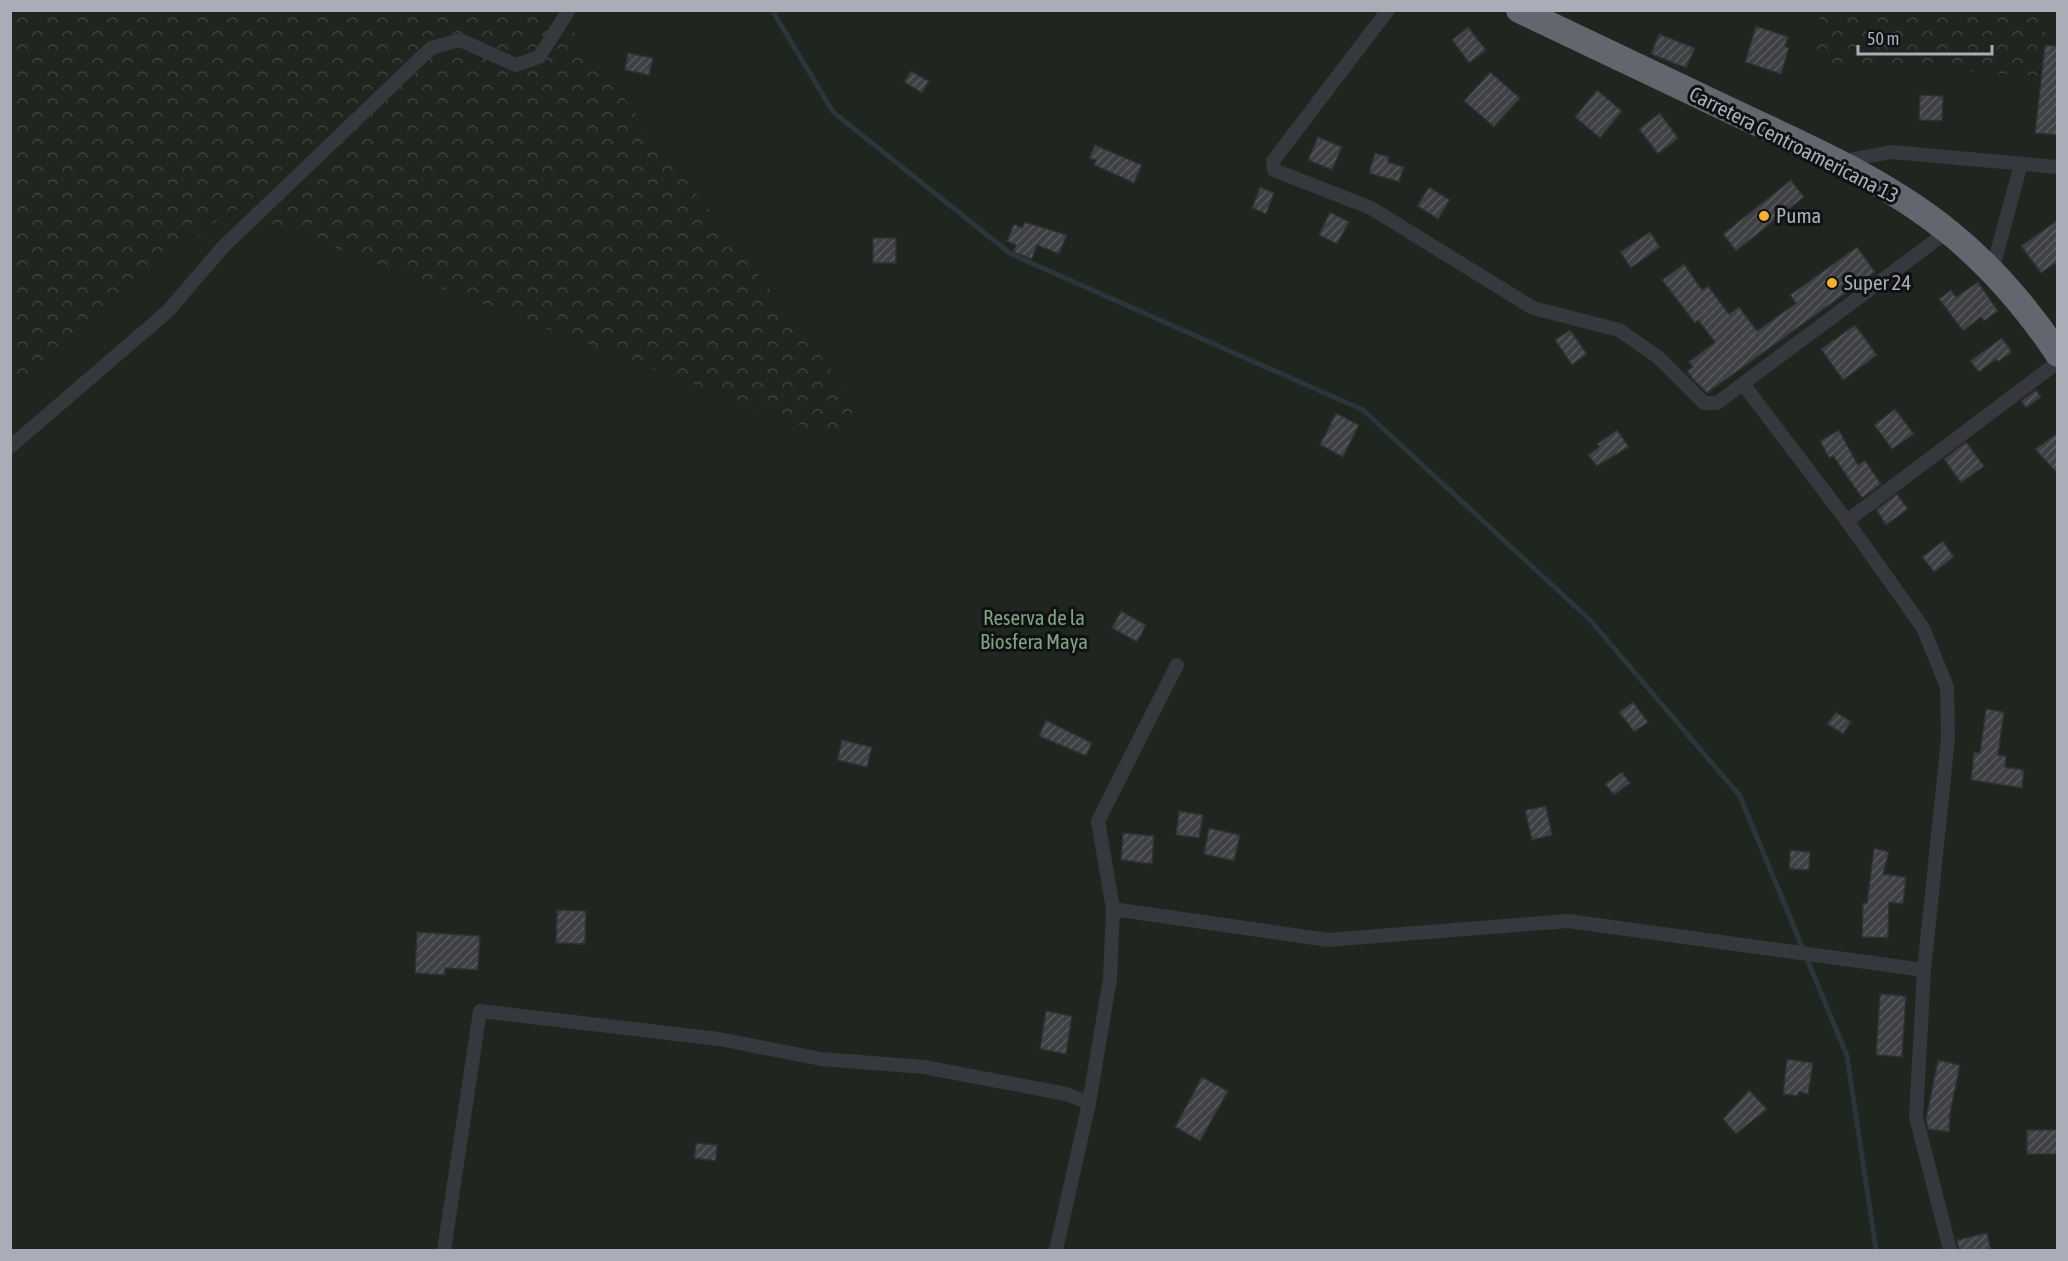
<svg xmlns="http://www.w3.org/2000/svg" width="2068" height="1261" font-family="'Asap Condensed',sans-serif">
  <style>
    .green { fill: #1e261f }
    .forest { fill: url(#forest-crowns) }
    .lines { fill: none; stroke-linecap: round; stroke-linejoin: round }
    .stream { stroke: #2c353c; stroke-width: 5 }
    .building { fill: url(#building-hatch); stroke: #303034; stroke-width: 1.5 }
    .street { stroke: #37383d; stroke-width: 14 }
    .highway { stroke: #63666e; stroke-width: 26 }
    .poi-dot { fill: #f2b134; stroke: #111113; stroke-width: 2 }
    .labels { text-anchor: middle; stroke-width: 6; stroke-linejoin: round; paint-order: stroke }
    .street-label { font-size: 21px; fill: #a8adb8; stroke: #111113 }
    .poi-label { font-size: 21px; fill: #a8adb8; stroke: #111113; text-anchor: start }
    .park-label { font-size: 21px; fill: #7fa381; stroke: #111113 }
  </style>
  <defs>
    <pattern id="forest-crowns" width="20" height="18" patternUnits="userSpaceOnUse" patternTransform="scale(1.5)"><rect width="20" height="18" fill="#1e261f"/><path d="M2 6a3 3 0 1 1 6 0M12 15a3 3 0 1 1 6 0" fill="none" stroke="#3c433d"/></pattern>
    <pattern id="building-hatch" width="6" height="6" patternUnits="userSpaceOnUse" patternTransform="scale(1.5)"><rect width="6" height="6" fill="#404145"/><path d="M-1 1l2-2M0 6l6-6M5 7l2-2" fill="none" stroke="#595a5e"/></pattern>
  </defs>
  <rect width="100%" height="100%" fill="#161618"/>
  <polygon class="green" points="10,11 2057,11 2057,1250 11,1250"/>
  <g class="forest">
    <polygon points="557,10 856,403 841,441 232,208 11,393 11,11"/>
    <polygon points="1821,10 2047,11 2041,76 1813,63"/>
  </g>
  <g class="lines">
    <polyline class="stream" points="772,10 833,112 1011,254 1363,410 1590,620 1740,796 1847,1056 1876,1250"/>
  </g>
  <g class="building">
    <polygon points="1756,26 1788,37 1785,46 1789,48 1781,74 1745,62"/>
    <polygon points="1468,27 1486,50 1469,63 1452,40"/>
    <polygon points="1659,34 1695,48 1686,68 1651,54"/>
    <polygon points="2045,45 2058,46 2058,135 2035,133"/>
    <polygon points="628,53 653,58 649,75 625,70"/>
    <polygon points="911,71 929,81 922,93 904,82"/>
    <polygon points="1490,72 1520,98 1494,127 1464,101"/>
    <polygon points="1597,90 1622,111 1600,138 1575,117"/>
    <polygon points="1920,95 1943,96 1942,121 1919,120"/>
    <polygon points="1660,113 1678,138 1658,154 1639,129"/>
    <polygon points="1318,137 1342,147 1332,170 1308,160"/>
    <polygon points="1095,145 1142,165 1134,183 1094,165 1096,160 1089,158"/>
    <polygon points="1375,153 1389,157 1388,162 1404,167 1399,182 1369,173"/>
    <polygon points="1791,180 1804,197 1736,251 1723,234"/>
    <polygon points="1260,187 1274,193 1266,214 1252,208"/>
    <polygon points="1429,187 1450,200 1438,219 1417,206"/>
    <polygon points="1330,212 1349,222 1337,244 1319,235"/>
    <polygon points="2058,220 2058,261 2041,273 2021,246"/>
    <polygon points="1025,222 1067,235 1059,254 1037,245 1032,259 1013,252 1016,245 1007,241 1014,224 1022,228"/>
    <polygon points="1650,232 1660,247 1631,268 1620,252"/>
    <rect x="873" y="238" width="23" height="25"/>
    <polygon points="1857,247 1875,272 1707,393 1693,379 1687,371 1693,367 1689,362 1715,342 1698,320 1695,323 1662,280 1684,264 1702,290 1708,286 1729,314 1739,307 1757,331 1796,303 1790,295"/>
    <polygon points="1978,282 1998,311 1984,321 1981,317 1963,331 1939,299 1951,290 1956,297"/>
    <polygon points="1855,325 1877,355 1843,380 1821,349"/>
    <polygon points="1570,330 1587,354 1572,365 1555,340"/>
    <polygon points="2002,338 2012,352 1998,362 1996,359 1979,372 1970,361"/>
    <polygon points="2036,390 2041,397 2026,408 2021,401"/>
    <polygon points="1895,409 1914,434 1892,449 1874,425"/>
    <polygon points="1336,413 1359,425 1343,457 1320,445"/>
    <polygon points="1617,430 1629,447 1597,466 1588,455 1599,447 1597,444"/>
    <polygon points="1839,430 1858,465 1865,460 1881,484 1862,498 1833,456 1829,458 1820,441"/>
    <polygon points="2058,433 2058,474 2035,449"/>
    <polygon points="1966,442 1984,466 1961,483 1944,459"/>
    <polygon points="1897,494 1908,509 1886,525 1876,510"/>
    <polygon points="1943,541 1954,557 1934,572 1922,557"/>
    <polygon points="1121,611 1146,625 1137,642 1112,628"/>
    <polygon points="1633,702 1648,722 1634,732 1619,712"/>
    <polygon points="1986,709 2004,712 1998,755 2006,756 2005,767 2024,770 2022,788 1971,780 1974,752 1980,753"/>
    <polygon points="1836,712 1851,722 1843,734 1827,724"/>
    <polygon points="1046,720 1092,743 1086,756 1039,736"/>
    <polygon points="842,740 872,747 867,767 837,760"/>
    <polygon points="1622,772 1630,783 1614,795 1605,784"/>
    <polygon points="1546,806 1552,835 1532,840 1525,810"/>
    <polygon points="1179,811 1203,815 1199,838 1176,835"/>
    <polygon points="1209,828 1240,835 1234,861 1204,854"/>
    <polygon points="1123,833 1154,836 1152,864 1121,860"/>
    <polygon points="1874,848 1889,852 1883,874 1906,877 1903,904 1889,902 1888,938 1862,937 1863,903 1867,903"/>
    <polygon points="1790,850 1810,852 1809,870 1789,869"/>
    <polygon points="557,910 586,911 585,944 556,943"/>
    <polygon points="417,932 480,936 478,970 445,968 445,975 415,973"/>
    <polygon points="1880,994 1906,996 1902,1057 1876,1055"/>
    <polygon points="1046,1011 1072,1016 1066,1054 1040,1049"/>
    <polygon points="1787,1059 1813,1063 1808,1094 1799,1092 1798,1096 1783,1094"/>
    <polygon points="1938,1060 1960,1065 1950,1114 1949,1132 1928,1129 1926,1119"/>
    <polygon points="1202,1077 1228,1091 1200,1141 1175,1127"/>
    <polygon points="1749,1090 1767,1109 1736,1134 1723,1119"/>
    <rect x="2027" y="1130" width="31" height="24"/>
    <polygon points="696,1143 717,1145 716,1161 694,1158"/>
    <polygon points="1987,1233 1991,1251 1959,1251 1957,1240"/>
  </g>
  <g class="lines">
    <g class="street">
      <polyline points="1388,10 1273,161 1274,170 1371,208 1533,308 1619,330 1658,357 1704,403 1717,403 1948,231"/>
      <polyline points="1839,162 1891,152 2058,167"/>
      <polyline points="1992,271 2021,164"/>
      <polyline points="1743,384 1847,521 1923,628 1947,687 1948,739 1924,970 1916,1117 1950,1250"/>
      <polyline points="10,447 168,311 223,247 431,48 460,40 516,65 539,57 569,10"/>
      <polyline points="1847,521 2058,362"/>
      <polyline points="1113,909 1328,940 1568,921 1924,970"/>
      <polyline points="444,1250 480,1011 719,1039 821,1059 924,1067 1066,1094 1089,1103"/>
      <polyline points="1056,1250 1089,1103 1110,979 1113,909 1098,821 1177,665"/>
    </g>
    <path class="highway" d="M1519 10C1594 46 1668 81 1742 116 1813 149 1887 182 1949 232 1991 266 2027 308 2058 354"/>
  </g>
  <g class="poi-dot">
    <circle cx="1764" cy="216" r="6"/>
    <circle cx="1832" cy="283" r="6"/>
  </g>
  <g class="labels">
    <g class="street-label">
      <text transform="translate(1794 145) rotate(27)" y="7">Carretera Centroamericana 13</text>
    </g>
    <g class="poi-label">
      <text x="1776" y="223">Puma</text>
      <text x="1844" y="290">Super 24</text>
    </g>
    <g class="park-label">
      <text x="1034" y="625">Reserva de la<tspan x="1034" dy="24">Biosfera Maya</tspan></text>
    </g>
  </g>
  <rect width="2068" height="1261" fill="none" stroke="#a8adb8" stroke-width="24"/>
  <path d="M1858 45v9h134v-9" fill="none" stroke="#a8adb8" stroke-width="3"/>
  <text x="1867" y="45" font-size="18" fill="#a8adb8" stroke="#111113" stroke-width="4.5" paint-order="stroke">50 m</text>
</svg>
